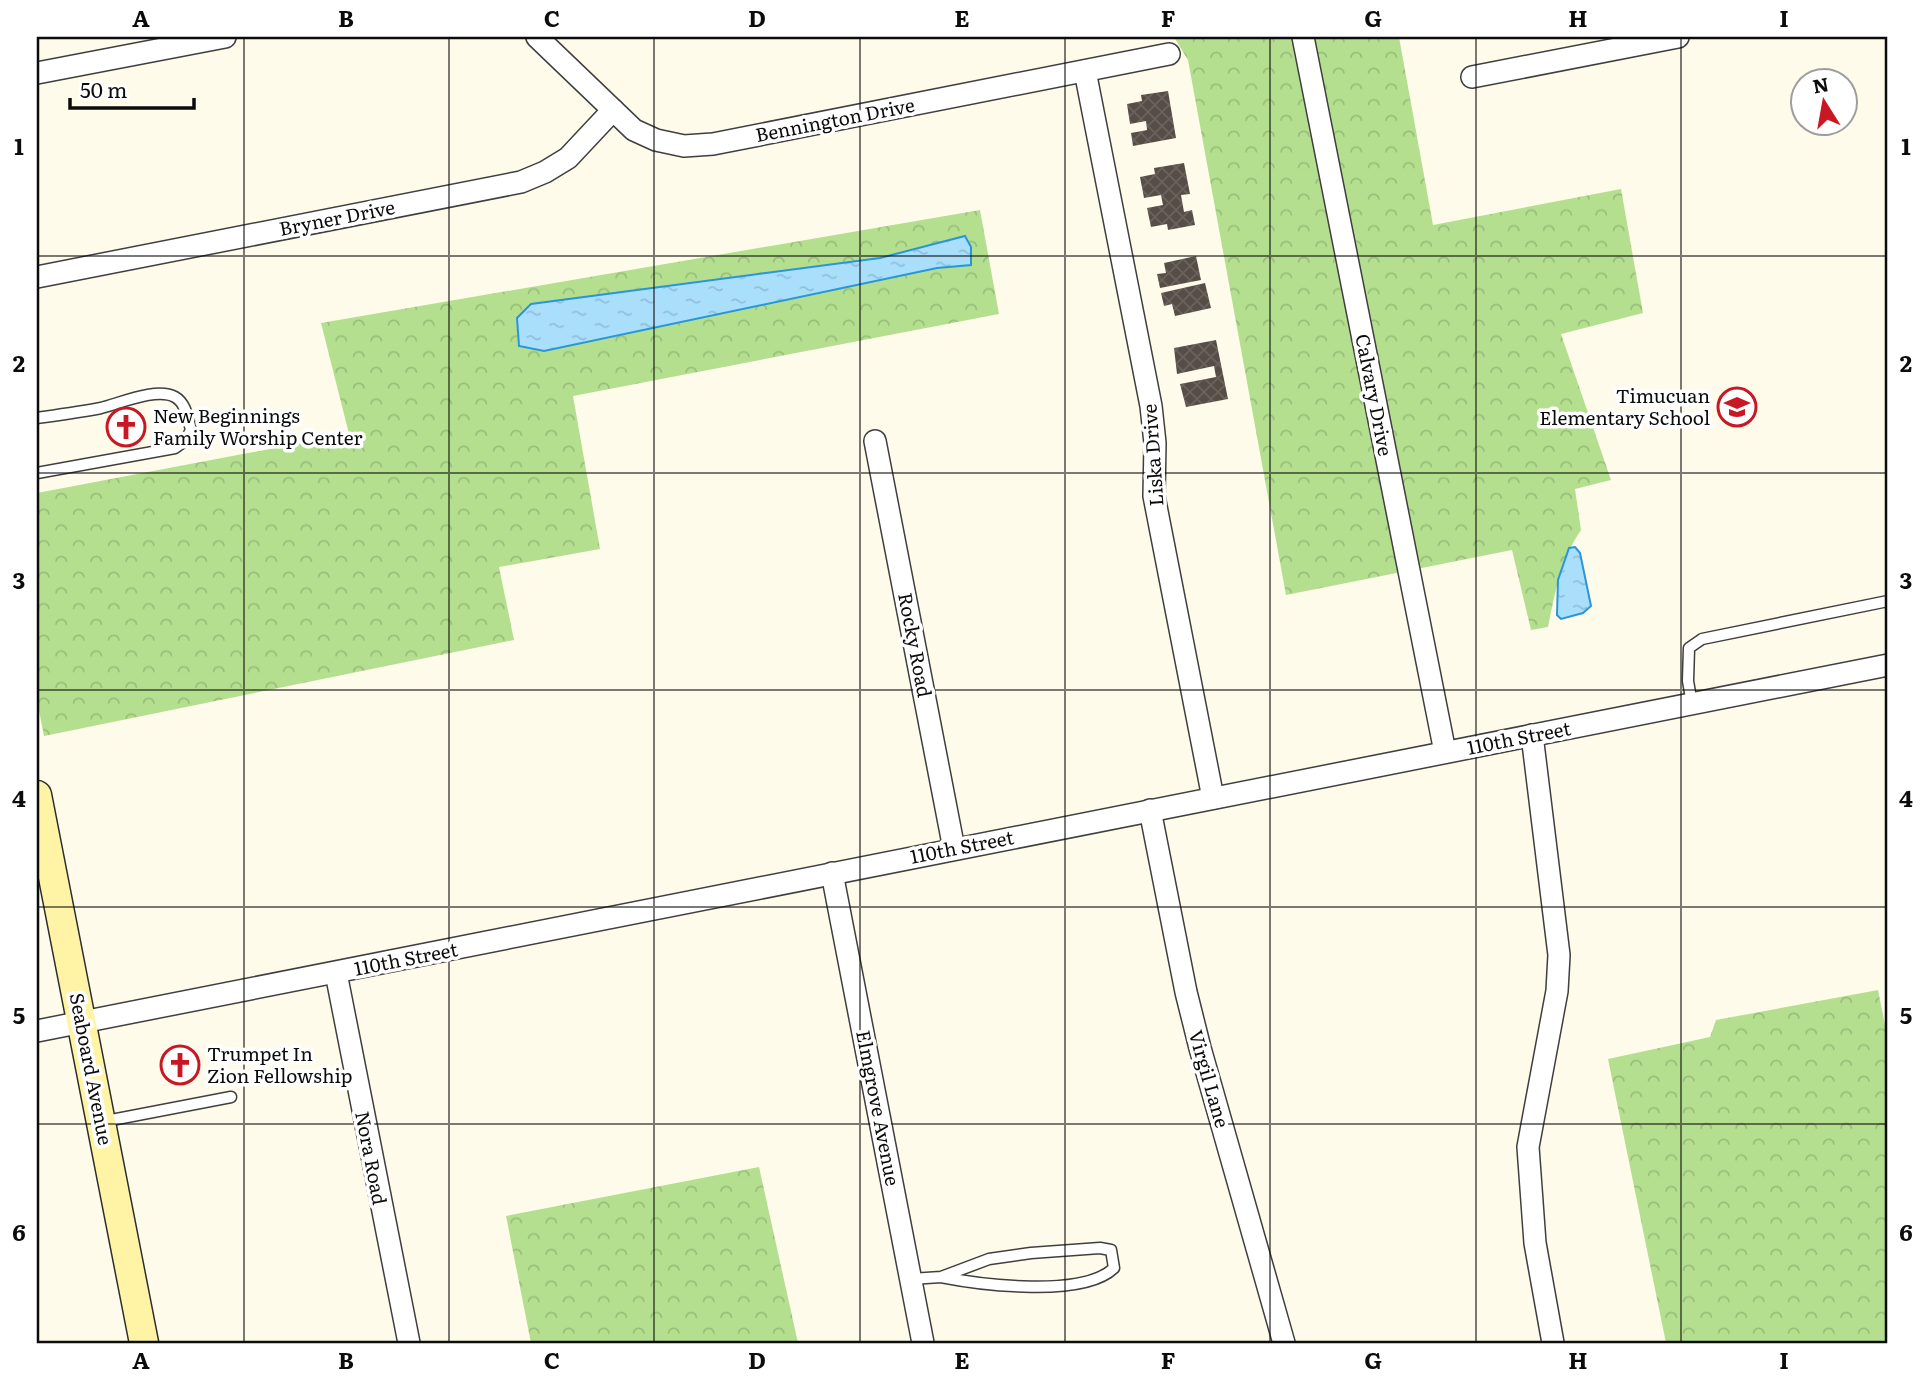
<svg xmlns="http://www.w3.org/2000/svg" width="1925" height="1380" font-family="Literata,serif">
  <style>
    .forest { fill: url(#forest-crowns); fill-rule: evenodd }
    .water { fill: url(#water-ripples); stroke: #2a96da; stroke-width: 2 }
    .building { fill: url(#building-cross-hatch) }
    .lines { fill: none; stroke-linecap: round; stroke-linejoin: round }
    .lane-casing { stroke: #3f3f3f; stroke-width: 13 }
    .street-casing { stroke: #3f3f3f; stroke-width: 24 }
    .secondary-casing { stroke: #2e2e2e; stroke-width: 31 }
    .lane { stroke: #fff; stroke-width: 10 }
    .street { stroke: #fff; stroke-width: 21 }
    .secondary { stroke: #fff4a6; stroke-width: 28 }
    .grid { fill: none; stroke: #0c0c0c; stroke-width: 2; stroke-opacity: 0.55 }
    .labels { text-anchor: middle; stroke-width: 7; stroke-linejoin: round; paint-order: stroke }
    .street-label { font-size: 19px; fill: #0c0c0c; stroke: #fff }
    .poi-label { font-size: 19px; fill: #0c0c0c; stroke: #fff; text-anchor: start }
    .neatline { fill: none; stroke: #0c0c0c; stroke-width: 2.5 }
    .grid-label { font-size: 23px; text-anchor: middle; font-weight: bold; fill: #0c0c0c }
  </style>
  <defs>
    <pattern id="forest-crowns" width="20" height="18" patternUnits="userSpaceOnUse" patternTransform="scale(1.75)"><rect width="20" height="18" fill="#b4df8f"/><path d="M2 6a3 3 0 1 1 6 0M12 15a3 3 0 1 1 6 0" fill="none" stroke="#9abe7a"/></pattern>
    <pattern id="water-ripples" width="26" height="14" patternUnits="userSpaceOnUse" patternTransform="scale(1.75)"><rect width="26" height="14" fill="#aadffc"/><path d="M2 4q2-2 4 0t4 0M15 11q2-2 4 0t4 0" fill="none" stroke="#91bed7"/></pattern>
    <pattern id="building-cross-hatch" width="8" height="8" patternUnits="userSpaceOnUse" patternTransform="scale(1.75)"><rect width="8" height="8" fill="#564d47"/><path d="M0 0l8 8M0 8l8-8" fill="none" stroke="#69625d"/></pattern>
  </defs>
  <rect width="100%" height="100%" fill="#fffbeb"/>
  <g class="forest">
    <path d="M1174 37H1399L1433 225 1621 189 1643 313 1561 334 1611 480 1575 489 1581 530C1561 559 1555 593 1548 627L1531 630 1512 550 1286 595 1188 60Z"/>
    <path d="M980 210 999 314 573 396 600 549 499 567 514 640 44 736 37 700V493L349 434 321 323ZM965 237 971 248V265L937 268 544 351 519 346Z"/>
    <polygon points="1878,990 1888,1040 1888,1343 1666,1343 1608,1059 1710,1037 1716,1020"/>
    <polygon points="759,1167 798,1343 531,1343 506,1216"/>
  </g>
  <g class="water">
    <polygon points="965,236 971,247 971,265 937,268 544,351 519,346 517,318 531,304 880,258"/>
    <polygon points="1575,547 1580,553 1591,606 1583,613 1561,619 1557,615 1558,580 1569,548"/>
  </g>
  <g class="building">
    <polygon points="1168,91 1176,138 1133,146 1131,133 1147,130 1146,121 1130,124 1127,104 1142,101 1141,95"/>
    <polygon points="1184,163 1190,194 1181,195 1184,212 1192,210 1195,225 1168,230 1167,224 1151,227 1147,208 1163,205 1161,195 1144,198 1140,177 1155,174 1154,168"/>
    <polygon points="1196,256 1201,280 1160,288 1157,274 1166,273 1164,263"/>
    <polygon points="1205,283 1211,308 1175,316 1172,304 1164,306 1161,293"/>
    <polygon points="1216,340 1228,399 1186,407 1180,384 1216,377 1214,366 1177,374 1174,348"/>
  </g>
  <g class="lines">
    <defs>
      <g id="lane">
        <path d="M37 418C58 415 80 412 101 408 121 403 157 387 175 397 186 403 188 419 191 430L185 441 175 448 37 473"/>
        <polyline points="1692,704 1688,681 1689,648 1702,639 1888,601"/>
        <polyline points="101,1122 231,1097"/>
        <path d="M911 1279 941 1277 989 1259 1031 1253 1100 1248 1111 1250 1114 1268C1083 1298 982 1285 941 1277"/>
      </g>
      <g id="street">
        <polyline points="537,37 634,130 656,140 684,146 713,144 1169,54"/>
        <polyline points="1303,37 1445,752"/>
        <polyline points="1085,71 1151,406 1155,443 1154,496 1213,798"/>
        <polyline points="37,73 225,37"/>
        <polyline points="1472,77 1678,37"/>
        <polyline points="37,277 521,182 545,172 568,158 613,110"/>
        <polyline points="875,441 954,849"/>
        <polyline points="1532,735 1559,955 1557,991 1528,1147 1535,1243 1553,1343"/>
        <polyline points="1150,810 1186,992 1200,1048 1284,1343"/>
        <polyline points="832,873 923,1343"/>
        <polyline points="336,973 409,1343"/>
        <polyline points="37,1031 1888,665"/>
      </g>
      <polyline id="secondary" points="37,795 144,1343"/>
    </defs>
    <use href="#lane" class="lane-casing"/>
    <use href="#street" class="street-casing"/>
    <use href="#secondary" class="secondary-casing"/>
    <use href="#lane" class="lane"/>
    <use href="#street" class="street"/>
    <use href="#secondary" class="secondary"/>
  </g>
  <path class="grid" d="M244 37V1343M449 37V1343M654 37V1343M860 37V1343M1065 37V1343M1270 37V1343M1476 37V1343M1681 37V1343M37 256H1888M37 473H1888M37 690H1888M37 907H1888M37 1124H1888"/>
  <defs>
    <symbol id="school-ring" viewBox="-11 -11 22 22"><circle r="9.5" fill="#fff" stroke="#c81823" stroke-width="1.5"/><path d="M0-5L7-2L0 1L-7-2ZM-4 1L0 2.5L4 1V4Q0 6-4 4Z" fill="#c81823"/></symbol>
    <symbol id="church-ring" viewBox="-11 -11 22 22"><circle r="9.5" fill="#fff" stroke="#c81823" stroke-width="1.5"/><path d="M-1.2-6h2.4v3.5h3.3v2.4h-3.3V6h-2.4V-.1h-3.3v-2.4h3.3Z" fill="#c81823"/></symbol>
  </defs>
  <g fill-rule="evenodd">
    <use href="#school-ring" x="1715" y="385" width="44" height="44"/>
    <use href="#church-ring" x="104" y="405" width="44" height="44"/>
    <use href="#church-ring" x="158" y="1043" width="44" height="44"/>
  </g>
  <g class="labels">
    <g class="street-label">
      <text transform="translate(835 120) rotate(-11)" y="7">Bennington Drive</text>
      <text transform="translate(337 218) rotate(-11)" y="7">Bryner Drive</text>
      <text transform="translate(1374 395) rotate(79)" y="7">Calvary Drive</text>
      <text transform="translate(1153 455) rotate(-94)" y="7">Liska Drive</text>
      <text transform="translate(915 645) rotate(79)" y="7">Rocky Road</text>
      <text transform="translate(1519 738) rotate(-11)" y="7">110th Street</text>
      <text transform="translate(962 847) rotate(-11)" y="7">110th Street</text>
      <text transform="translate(406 959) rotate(-11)" y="7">110th Street</text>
      <text transform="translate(91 1069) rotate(79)" y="7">Seaboard Avenue</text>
      <text transform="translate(1209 1079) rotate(74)" y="7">Virgil Lane</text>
      <text transform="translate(878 1108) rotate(79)" y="7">Elmgrove Avenue</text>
      <text transform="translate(371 1158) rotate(79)" y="7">Nora Road</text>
    </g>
    <g class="poi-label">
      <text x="1710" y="403" text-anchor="end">Timucuan<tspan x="1710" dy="22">Elementary School</tspan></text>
      <text x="153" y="423">New Beginnings<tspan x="153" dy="22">Family Worship Center</tspan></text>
      <text x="207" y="1061">Trumpet In<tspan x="207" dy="22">Zion Fellowship</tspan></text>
    </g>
  </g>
  <rect width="1925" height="1380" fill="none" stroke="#ffffff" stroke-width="77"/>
  <g transform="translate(1824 102) rotate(349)"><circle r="33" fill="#ffffff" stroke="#9e9e9e" stroke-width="2"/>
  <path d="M0-5L12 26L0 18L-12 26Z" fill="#c81823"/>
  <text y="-10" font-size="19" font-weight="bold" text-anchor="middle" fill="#0c0c0c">N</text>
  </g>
  <path d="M70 98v10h124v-10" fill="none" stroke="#0c0c0c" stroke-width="3.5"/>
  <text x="80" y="98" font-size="21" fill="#0c0c0c" stroke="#ffffff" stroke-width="5" paint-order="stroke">50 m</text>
  <rect x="38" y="38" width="1848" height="1304" class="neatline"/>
  <g class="grid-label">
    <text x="141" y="27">A</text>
    <text x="346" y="27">B</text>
    <text x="552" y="27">C</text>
    <text x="757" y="27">D</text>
    <text x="962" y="27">E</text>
    <text x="1168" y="27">F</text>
    <text x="1373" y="27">G</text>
    <text x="1578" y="27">H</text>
    <text x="1784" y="27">I</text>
    <text x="19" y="155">1</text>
    <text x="1906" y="155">1</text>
    <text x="19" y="372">2</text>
    <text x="1906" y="372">2</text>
    <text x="19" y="589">3</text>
    <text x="1906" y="589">3</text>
    <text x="19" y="807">4</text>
    <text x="1906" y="807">4</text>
    <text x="19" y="1024">5</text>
    <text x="1906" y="1024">5</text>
    <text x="19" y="1241">6</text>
    <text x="1906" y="1241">6</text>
    <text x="141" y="1369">A</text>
    <text x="346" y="1369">B</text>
    <text x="552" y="1369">C</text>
    <text x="757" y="1369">D</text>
    <text x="962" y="1369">E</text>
    <text x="1168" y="1369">F</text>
    <text x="1373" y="1369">G</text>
    <text x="1578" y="1369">H</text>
    <text x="1784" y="1369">I</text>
  </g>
</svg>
